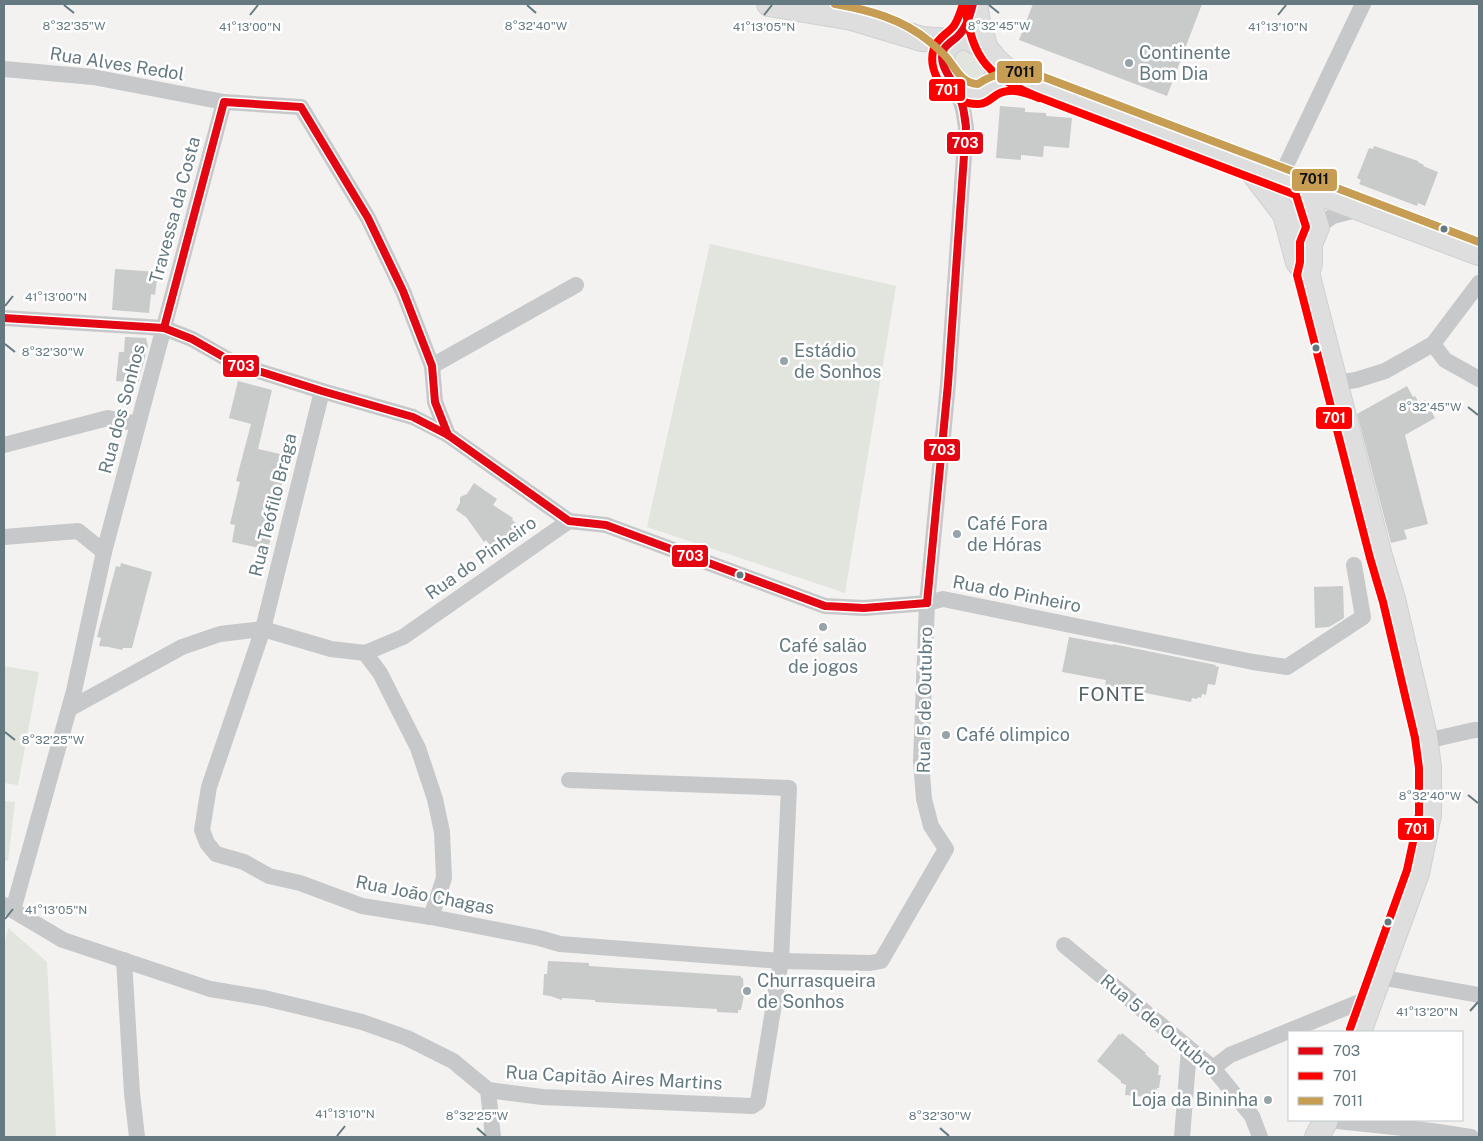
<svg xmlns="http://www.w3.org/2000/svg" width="1483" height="1141" font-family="'Public Sans',sans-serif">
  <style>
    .green { fill: #e2e4de }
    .building { fill: #c9caca }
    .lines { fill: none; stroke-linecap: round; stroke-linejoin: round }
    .secondary-casing { stroke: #cfd0d1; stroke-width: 26 }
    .street { stroke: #c7c8c9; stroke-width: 16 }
    .secondary { stroke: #dddedd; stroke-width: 24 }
    .bus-1-casing { stroke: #fff; stroke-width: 11 }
    .bus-2-casing { stroke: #fff; stroke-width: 11 }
    .bus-3-casing { stroke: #fff; stroke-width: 11 }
    .bus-1 { stroke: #e30613; stroke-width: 8 }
    .bus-2 { stroke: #f00; stroke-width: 8 }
    .bus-3 { stroke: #c69d53; stroke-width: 8 }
    .ticks { fill: none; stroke: #647980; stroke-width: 2 }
    .poi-dot { fill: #96a3a8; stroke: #fff; stroke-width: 2 }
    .bus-dot { fill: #647980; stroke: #fff; stroke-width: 2 }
    .labels { text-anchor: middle; stroke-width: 5; stroke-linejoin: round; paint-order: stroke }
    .poi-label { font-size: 18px; fill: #647980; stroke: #fff; text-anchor: start }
    .street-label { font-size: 18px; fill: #647980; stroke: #fff }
    .neighbourhood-label { font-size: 19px; letter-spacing: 1px; fill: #526165; stroke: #fff }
    .ticks-label { font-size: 12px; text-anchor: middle; fill: #647980; stroke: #fff; stroke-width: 5; stroke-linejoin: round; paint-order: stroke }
    .line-badge { stroke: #fff; stroke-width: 2 }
    .badge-label { font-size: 14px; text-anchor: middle; font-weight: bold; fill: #fff }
    .pale-badge-label { font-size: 14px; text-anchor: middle; font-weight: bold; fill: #111 }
  </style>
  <rect width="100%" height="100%" fill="#f3f2f1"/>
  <g class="green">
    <path d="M969 48C977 57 984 63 986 75L980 85 967 82 954 66V52Z"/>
    <polygon points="710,244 896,286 845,593 647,527"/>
    <polygon points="4,666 39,672 18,785 4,783"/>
    <polygon points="4,801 15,802 8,861 4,860"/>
    <polygon points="8,928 47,962 56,1137 4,1137 4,946"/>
  </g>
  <g class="building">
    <polygon points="1033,4 1202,4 1167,96 1019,40"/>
    <polygon points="1000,106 1025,108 1025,112 1046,113 1046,116 1072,118 1069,148 1044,146 1043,157 1021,155 1021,160 996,158"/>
    <polygon points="1374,146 1418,161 1418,162 1424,165 1423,166 1438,172 1425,206 1418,203 1417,206 1359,184 1361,180 1357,178 1369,148 1373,149"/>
    <polygon points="115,269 158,272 155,295 151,294 149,313 112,310"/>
    <polygon points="125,337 146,338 148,346 138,383 116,381 119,352 124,352"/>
    <polygon points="238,381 272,390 258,449 289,456 275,511 277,511 268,550 232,542 235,525 230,524 240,482 236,481 251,424 229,418"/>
    <polygon points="1407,386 1413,397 1415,396 1419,403 1426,400 1435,418 1405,435 1428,524 1404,530 1407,539 1391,543 1357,414"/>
    <polygon points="474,483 497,499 493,505 513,518 512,520 525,530 510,542 508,539 493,549 486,540 484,542 466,517 456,510 460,503 460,497 467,494"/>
    <polygon points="121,563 152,572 132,648 123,648 122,650 109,647 99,646 101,638 97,637 116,566 120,567"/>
    <polygon points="1343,586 1344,618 1329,627 1315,628 1314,587"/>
    <polygon points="1069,637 1113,645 1113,644 1216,665 1215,666 1219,667 1215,685 1208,684 1206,695 1202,694 1201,698 1198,697 1197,699 1192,698 1191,702 1105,685 1106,680 1062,672"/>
    <polygon points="548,961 589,963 589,966 741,976 741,978 743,978 744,995 741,1010 738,1010 738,1013 717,1012 717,1009 595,1002 595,1000 562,998 562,1000 550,996 543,995 544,974 547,974"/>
    <polygon points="1122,1033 1146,1053 1145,1054 1159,1066 1158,1075 1161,1075 1159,1088 1157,1088 1157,1098 1125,1095 1126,1085 1121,1083 1121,1081 1097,1061 1119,1034 1121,1035"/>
  </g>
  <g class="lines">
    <defs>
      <g id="secondary">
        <polyline points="769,4 852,18 922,39 951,41"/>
        <polyline points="975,4 979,27 986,49"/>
        <path d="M964 37C981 42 1002 58 996 78 995 84 991 90 985 93 956 107 918 45 964 37Z"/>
        <path d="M995 60 1012 75 1030 83C1179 141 1329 197 1479 253"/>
        <polyline points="1249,167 1285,214 1298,262 1307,273 1380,556 1393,599 1425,736 1429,767 1429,815 1417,873 1359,1032"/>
        <polyline points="1304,187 1317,227 1310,244 1310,264 1307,273"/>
        <polyline points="1317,1137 1326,1120"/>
      </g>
    </defs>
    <use href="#secondary" class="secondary-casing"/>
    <g class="street">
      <polyline points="4,69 93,77 224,102 301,107 368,218 403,291 432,366 435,402 448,435"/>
      <polyline points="1280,178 1363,4"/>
      <polyline points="1317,227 1333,216 1360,209"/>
      <polyline points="4,318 164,328 192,339 236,364 322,391 413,417 448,435 569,521"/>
      <polyline points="1433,344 1445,360 1479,379"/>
      <polyline points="432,366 576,285"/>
      <polyline points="1336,383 1356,380 1385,371 1433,344 1479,283"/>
      <polyline points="322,391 263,629 209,787 202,830 207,843 216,854 244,862 269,876 300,883 362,906 431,917 539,938 560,944 781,961 870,963 881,961 946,849 931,826 924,799 921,761 927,603 948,384 966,127 963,109 956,86"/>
      <polyline points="4,445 108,418 138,424"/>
      <polyline points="4,537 78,531 104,552"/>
      <polyline points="365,653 380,673 418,748 435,799 442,832 444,878 431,917"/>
      <polyline points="69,709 182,647 220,634 263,629 331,649 365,653 403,637 569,521 606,525 825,606 864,608 927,603 943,599 1253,662 1287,667 1363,617 1354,565"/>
      <polyline points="1426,741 1474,730 1479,730"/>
      <polyline points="4,905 63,940 210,989 264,998 314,1010 362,1022 407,1038 453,1061 488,1090 542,1097 752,1106 758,1102 781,961 789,788 569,780"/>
      <polyline points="13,910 74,691 104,552 224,102"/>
      <polyline points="1064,945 1213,1068 1252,1116 1260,1137"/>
      <polyline points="124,960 132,1093 137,1137"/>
      <polyline points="1379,977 1479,995"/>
      <polyline points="1213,1068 1230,1055 1372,997"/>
      <polyline points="488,1090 493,1137"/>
      <polyline points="1327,1120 1432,1131 1471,1137"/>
      <polyline points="1182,1137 1189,1049"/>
    </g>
    <use href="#secondary" class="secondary"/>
    <defs>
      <g id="bus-1">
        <polyline points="4,318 164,328 192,339 236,364 322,391 413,417 448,435 569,521 606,525 825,606 864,608 927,603"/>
        <polyline points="164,328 224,102 301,107 368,218 403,291 432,366 435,402 448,435"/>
        <path d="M927 603 948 384 966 127C965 117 963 106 960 96 955 82 936 65 944 49 947 44 954 40 958 36 967 27 970 15 973 4"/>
      </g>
      <g id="bus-2">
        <path d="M963 4C960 12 958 22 952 28 945 35 937 39 934 48 925 74 951 105 978 104 987 104 991 98 998 94 1011 87 1027 93 1039 98"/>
        <path d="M965 5C972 62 990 77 1041 98L1296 195 1306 227 1300 242V262L1297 275 1370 558 1383 602 1415 738 1419 768V814L1407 870 1350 1029"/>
      </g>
      <path id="bus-3" d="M835 4C869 10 903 19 930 42 936 47 942 52 947 58 956 69 962 84 978 84 996 72 1011 70 1033 73L1479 242"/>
    </defs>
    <use href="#bus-1" class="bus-1-casing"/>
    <use href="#bus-2" class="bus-2-casing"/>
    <use href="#bus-3" class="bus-3-casing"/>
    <use href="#bus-1" class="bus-1"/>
    <use href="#bus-2" class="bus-2"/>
    <use href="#bus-3" class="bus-3"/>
  </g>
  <path class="ticks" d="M64 5 74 13M527 5 536 13M989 5 999 13M250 15 258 5M764 15 772 5M1278 15 1286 5M5 306 13 296M5 344 15 352M1468 407 1478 415M5 732 15 740M1468 795 1478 803M5 919 13 909M1470 1011 1478 1002M477 1128 486 1136M940 1128 949 1136M337 1136 345 1126"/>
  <g class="poi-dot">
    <circle cx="1129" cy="63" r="5"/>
    <circle cx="784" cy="361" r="5"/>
    <circle cx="957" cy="534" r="5"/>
    <circle cx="823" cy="627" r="5"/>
    <circle cx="946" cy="735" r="5"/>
    <circle cx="747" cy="991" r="5"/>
    <circle cx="1268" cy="1100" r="5"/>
  </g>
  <g class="bus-dot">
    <circle cx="1444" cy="229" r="4.5"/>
    <circle cx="1316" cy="348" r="4.5"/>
    <circle cx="740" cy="575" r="4.5"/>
    <circle cx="1388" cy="922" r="4.5"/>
  </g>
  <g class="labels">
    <g class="poi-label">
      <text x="1139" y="59">Continente<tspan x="1139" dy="21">Bom Dia</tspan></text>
      <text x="794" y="357">Estádio<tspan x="794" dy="21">de Sonhos</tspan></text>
      <text x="967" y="530">Café Fora<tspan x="967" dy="21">de Hóras</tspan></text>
      <text x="823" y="652" text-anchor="middle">Café salão<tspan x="823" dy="21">de jogos</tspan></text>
      <text x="956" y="741">Café olimpico</text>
      <text x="757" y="987">Churrasqueira<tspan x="757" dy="21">de Sonhos</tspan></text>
      <text x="1258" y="1106" text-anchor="end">Loja da Bininha</text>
    </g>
    <g class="street-label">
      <text transform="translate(117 64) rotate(9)" y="6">Rua Alves Redol</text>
      <text transform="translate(175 210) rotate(-75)" y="6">Travessa da Costa</text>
      <text transform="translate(122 409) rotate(-75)" y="6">Rua dos Sonhos</text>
      <text transform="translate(273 505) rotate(-76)" y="6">Rua Teófilo Braga</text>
      <text transform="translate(481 558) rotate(-35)" y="6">Rua do Pinheiro</text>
      <text transform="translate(1017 594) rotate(11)" y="6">Rua do Pinheiro</text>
      <text transform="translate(925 700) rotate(-89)" y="6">Rua 5 de Outubro</text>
      <text transform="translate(425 895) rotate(11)" y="6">Rua João Chagas</text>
      <text transform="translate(1159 1025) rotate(40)" y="6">Rua 5 de Outubro</text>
      <text transform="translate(614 1078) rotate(3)" y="6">Rua Capitão Aires Martins</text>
    </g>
    <g class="neighbourhood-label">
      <text x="1112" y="701">FONTE</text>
    </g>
  </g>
  <g class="ticks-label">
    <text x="74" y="30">8°32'35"W</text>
    <text x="536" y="30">8°32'40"W</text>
    <text x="999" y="30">8°32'45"W</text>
    <text x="250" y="31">41°13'00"N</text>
    <text x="764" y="31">41°13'05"N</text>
    <text x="1278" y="31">41°13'10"N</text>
    <text x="56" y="301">41°13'00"N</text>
    <text x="53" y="356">8°32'30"W</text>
    <text x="1430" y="411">8°32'45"W</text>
    <text x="53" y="744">8°32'25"W</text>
    <text x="1430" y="800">8°32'40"W</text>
    <text x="56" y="914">41°13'05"N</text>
    <text x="1427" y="1016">41°13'20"N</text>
    <text x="345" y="1118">41°13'10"N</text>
    <text x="477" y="1120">8°32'25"W</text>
    <text x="940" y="1120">8°32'30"W</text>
  </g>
  <g class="line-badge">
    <rect x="996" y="60" width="47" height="24" rx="5" fill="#c69d53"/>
    <rect x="928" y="78" width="38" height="24" rx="5" fill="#f00"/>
    <rect x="946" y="131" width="38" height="24" rx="5" fill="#e30613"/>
    <rect x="1291" y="168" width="47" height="24" rx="5" fill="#c69d53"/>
    <rect x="222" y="354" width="38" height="24" rx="5" fill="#e30613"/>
    <rect x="1315" y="406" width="38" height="24" rx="5" fill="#f00"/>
    <rect x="923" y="438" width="38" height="24" rx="5" fill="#e30613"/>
    <rect x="671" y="544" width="38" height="24" rx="5" fill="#e30613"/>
    <rect x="1397" y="817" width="38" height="24" rx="5" fill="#f00"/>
  </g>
  <g class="badge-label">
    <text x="947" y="95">701</text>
    <text x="965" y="148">703</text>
    <text x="241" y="371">703</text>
    <text x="1334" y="423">701</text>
    <text x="942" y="455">703</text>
    <text x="690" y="561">703</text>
    <text x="1416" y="834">701</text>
  </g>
  <g class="pale-badge-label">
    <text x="1020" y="77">7011</text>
    <text x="1314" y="184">7011</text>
  </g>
  <rect width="1483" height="1141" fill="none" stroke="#647980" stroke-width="10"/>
  <rect x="1288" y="1031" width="175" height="90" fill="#ffffff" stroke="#c1c9cc"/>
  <rect x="1298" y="1047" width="25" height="8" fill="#e30613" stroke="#c1c9cc"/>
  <text x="1333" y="1056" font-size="15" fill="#647980">703</text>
  <rect x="1298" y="1072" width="25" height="8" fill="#ff0000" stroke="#c1c9cc"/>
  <text x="1333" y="1081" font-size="15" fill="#647980">701</text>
  <rect x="1298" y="1097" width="25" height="8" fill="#c69d53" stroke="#c1c9cc"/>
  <text x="1333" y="1106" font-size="15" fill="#647980">7011</text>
</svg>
